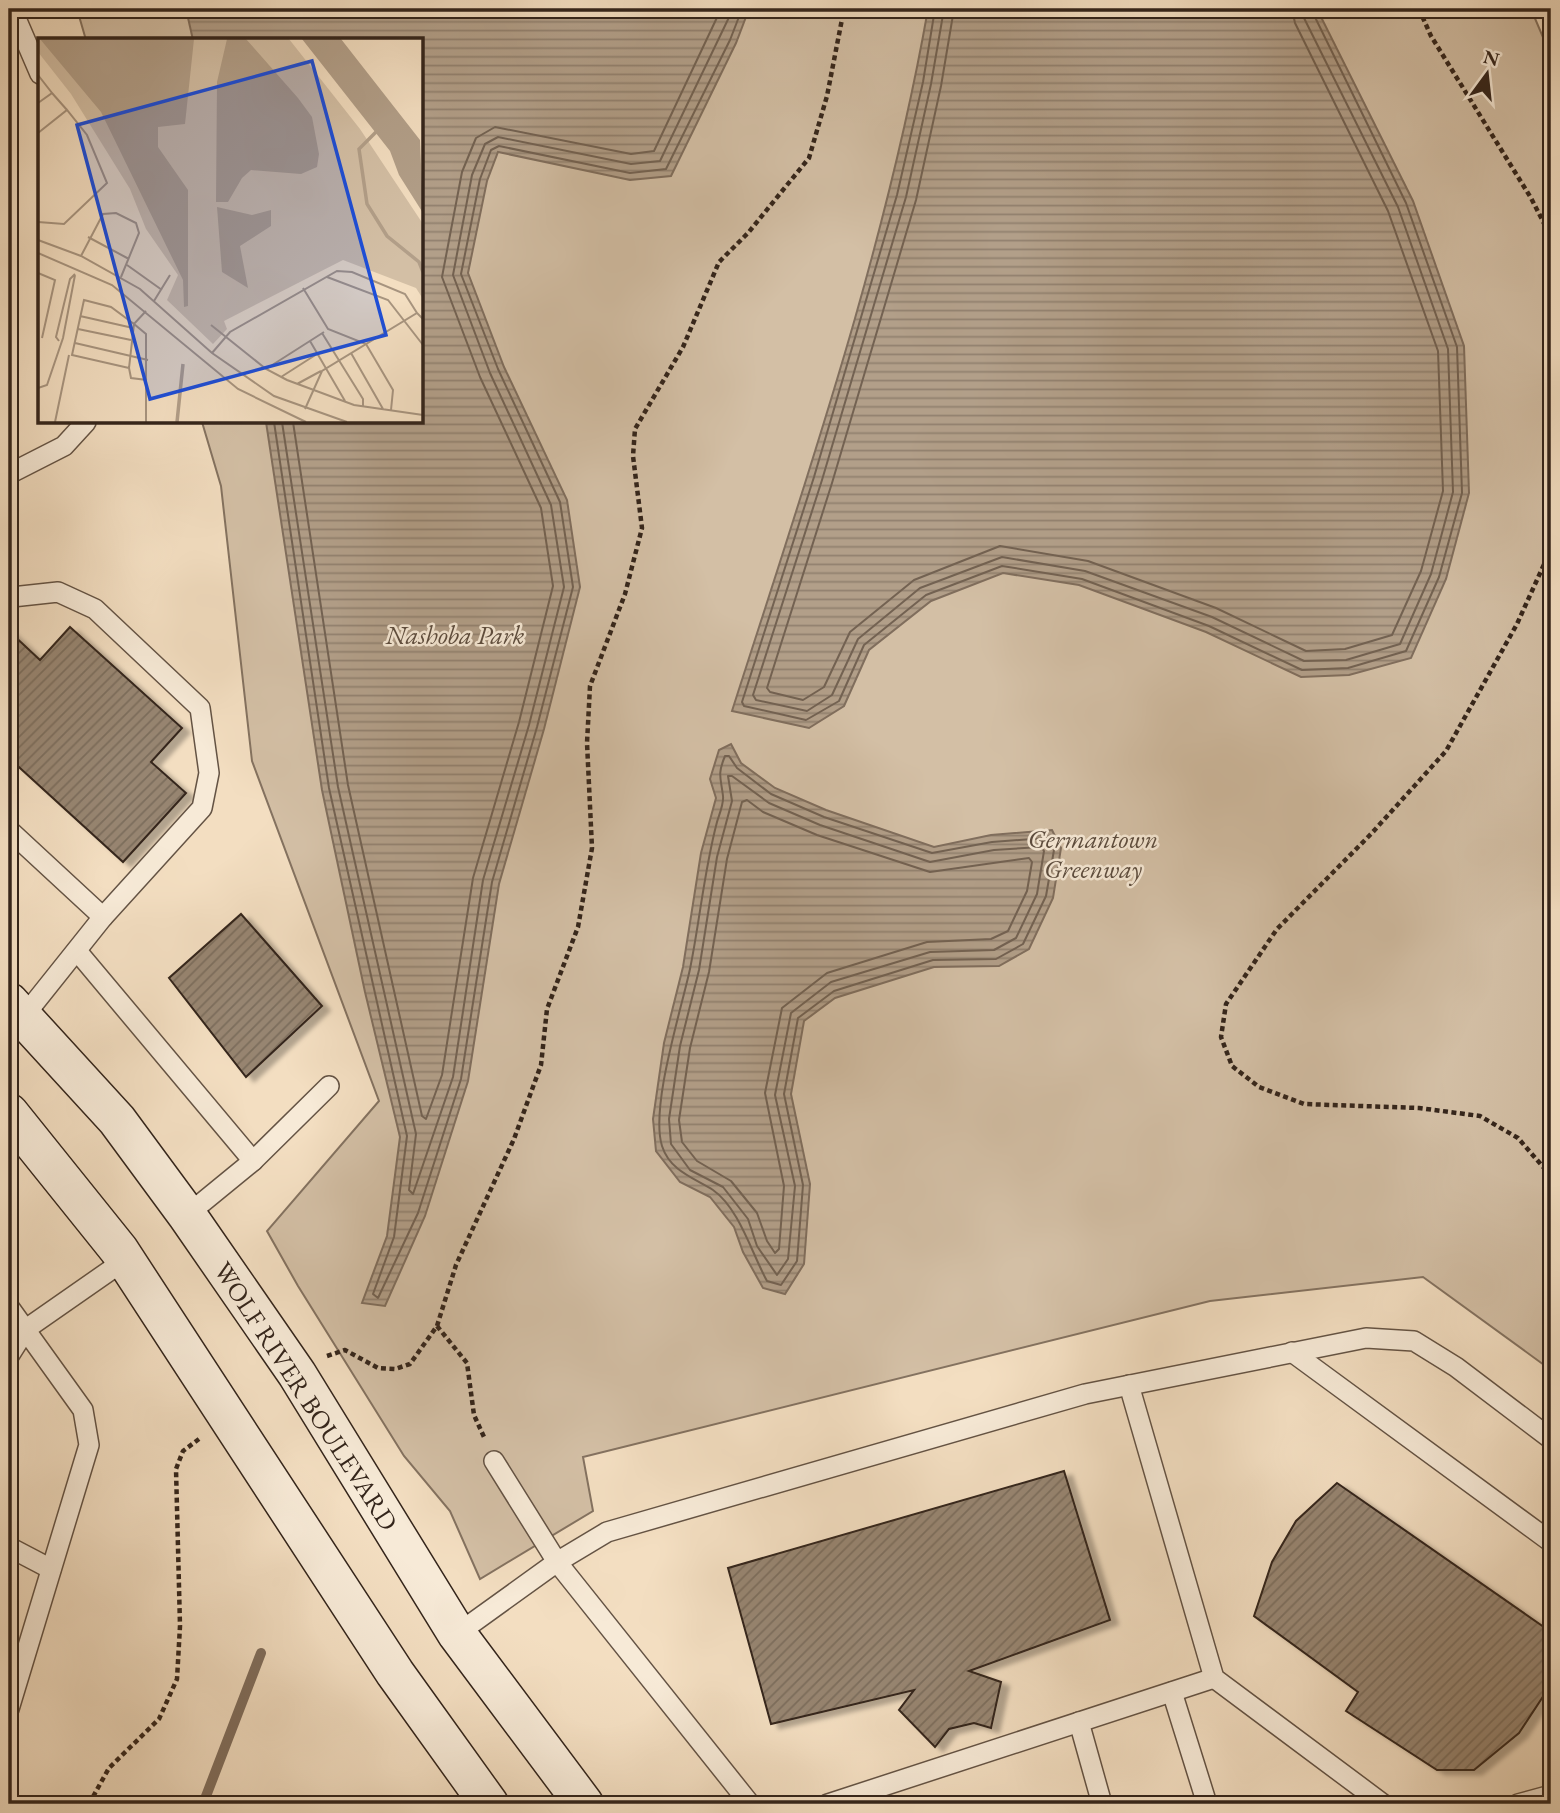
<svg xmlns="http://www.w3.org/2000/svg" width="1560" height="1813" font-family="'EB Garamond',serif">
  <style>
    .park { fill: #d3bfa5; stroke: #847260; stroke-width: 2 }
    .water { fill: url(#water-rules); stroke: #806e5d; stroke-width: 2 }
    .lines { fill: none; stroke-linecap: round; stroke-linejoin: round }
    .shore { stroke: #736252; stroke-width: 2 }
    .stream { stroke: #806e5d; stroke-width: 10 }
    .building { fill: url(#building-hatch); stroke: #34251b; stroke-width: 2; filter: url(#shadow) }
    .service-casing { stroke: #645344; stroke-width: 22 }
    .secondary-casing { stroke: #34251b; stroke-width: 41 }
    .path { stroke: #34251b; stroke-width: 4.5; stroke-dasharray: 5 3.5; stroke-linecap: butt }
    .service { stroke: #f7ead7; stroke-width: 19 }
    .secondary { stroke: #f7ead7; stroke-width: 38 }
    .labels { text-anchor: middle; stroke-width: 5; stroke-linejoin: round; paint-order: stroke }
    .park-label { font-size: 26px; font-style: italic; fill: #5c4c3e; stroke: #f7ead7 }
    .street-label { font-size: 26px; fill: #34251b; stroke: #f7ead7 }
    .inset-river { fill: none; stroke: #b29f89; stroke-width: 3.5 }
    .inset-road { fill: none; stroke: #a7947f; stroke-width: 2 }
    .view { fill: #1d4ed8; fill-opacity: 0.15; stroke: #1d4ed8; stroke-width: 3.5 }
    .inset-edge { fill: none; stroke: #34251b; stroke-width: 3.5 }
  </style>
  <defs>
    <pattern id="water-rules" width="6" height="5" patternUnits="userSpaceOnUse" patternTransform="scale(1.75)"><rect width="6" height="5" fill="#b29f89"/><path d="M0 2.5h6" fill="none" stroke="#92816f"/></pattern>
    <pattern id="building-hatch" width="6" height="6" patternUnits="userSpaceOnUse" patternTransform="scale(1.75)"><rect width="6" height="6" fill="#978571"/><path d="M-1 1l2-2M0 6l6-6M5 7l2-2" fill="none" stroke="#7c6d5c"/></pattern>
    <filter id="shadow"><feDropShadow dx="8" dy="4.5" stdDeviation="2" flood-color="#0004"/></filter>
  </defs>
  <rect width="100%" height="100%" fill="#f3dec1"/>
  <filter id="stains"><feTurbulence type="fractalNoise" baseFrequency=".00286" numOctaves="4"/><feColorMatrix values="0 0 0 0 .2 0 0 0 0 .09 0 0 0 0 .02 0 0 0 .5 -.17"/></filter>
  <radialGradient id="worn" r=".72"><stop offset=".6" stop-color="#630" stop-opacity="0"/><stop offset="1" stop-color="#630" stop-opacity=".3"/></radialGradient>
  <polygon class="park" points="77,9 1531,9 1551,56 1551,1370 1423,1277 1210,1301 583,1457 593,1511 480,1579 450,1511 404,1456 298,1286 267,1231 379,1101 252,761 221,486 202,422 422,422 422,40 86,40"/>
  <g class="water">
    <polygon points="186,9 749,9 736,43 671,176 630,180 498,152 487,181 468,273 504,367 567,500 580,587 544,729 499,884 468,1081 425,1216 385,1306 362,1303 387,1236 400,1137 365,992 322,790 266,422 422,422 422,40 193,40"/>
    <path d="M928 9H1317L1413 201 1464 346 1469 493 1446 579 1411 658 1349 675 1301 677 1206 632 1079 585 1003 573 931 601 869 650 844 706 809 728 732 711C806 480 886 248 928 9Z"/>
    <polygon points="731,744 741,763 775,788 826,810 934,847 991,835 1052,830 1061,848 1053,898 1029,949 999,966 934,967 835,998 804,1021 791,1094 810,1184 804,1264 785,1294 763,1288 743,1252 734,1227 710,1197 680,1182 656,1151 653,1119 664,1043 683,967 701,853 716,798 710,779 719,750"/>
  </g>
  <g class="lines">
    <g class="shore">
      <polyline points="935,9 923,82 897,195 814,477 742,702 744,706 806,720 839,701 864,645 926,595 1002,566 1082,579 1209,626 1302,670 1348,668 1406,651 1439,577 1462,493 1457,347 1406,203 1311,9"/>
      <polyline points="944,9 931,84 906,197 822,480 753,695 756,700 807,711 832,695 858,639 920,588 1002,557 1085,571 1212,617 1304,661 1346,660 1400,644 1431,574 1453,492 1448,349 1398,207 1304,18 1302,9"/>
      <polyline points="954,9 941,86 916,200 832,483 767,688 770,692 803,700 824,687 850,632 914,580 1000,546 1088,561 1216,608 1306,651 1345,649 1392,635 1421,571 1443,491 1438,351 1388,211 1295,23 1292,9"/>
      <polyline points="274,422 329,788 407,1136 394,1237 373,1294 378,1298 418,1213 461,1079 492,882 537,727 573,587 560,502 498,369 461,274 480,179 491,150 499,146 630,173 666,169 730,40 742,9"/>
      <polyline points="282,422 338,787 416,1134 409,1190 413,1194 453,1077 483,880 529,725 564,587 551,505 490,373 453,275 472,175 485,144 498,137 631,164 660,161 733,9"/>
      <polyline points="293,422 348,785 422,1116 426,1119 442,1075 473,878 519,722 553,586 541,508 480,377 442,277 462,172 476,138 495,127 631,154 654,151 721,9"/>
      <path d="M725 756H729L737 768 771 794 824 817 932 853 992 842 1046 838 1054 850 1046 896 1023 944 996 959 933 960 834 991 798 1018 784 1094 803 1185 797 1261 781 1285 767 1281C752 1254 739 1208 713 1190 694 1178 670 1171 662 1146 650 1107 681 1011 690 969 700 920 704 871 717 822 719 815 724 804 723 796 721 778 717 775 725 756Z"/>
      <polygon points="728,776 732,776 769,803 820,825 930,862 994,850 1041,847 1044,851 1037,894 1016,938 994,950 930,952 831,982 791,1013 775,1095 795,1186 788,1259 777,1275 757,1246 748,1219 723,1187 690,1170 671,1144 669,1119 680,1046 699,970 717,857 732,801"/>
      <polygon points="747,800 763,812 817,835 930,872 1029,858 1032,862 1027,891 1008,931 991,939 927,942 827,973 782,1008 765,1093 784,1186 779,1249 775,1253 767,1241 757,1213 731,1181 697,1161 682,1142 679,1120 690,1048 709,972 727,859 742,802"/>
    </g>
    <polyline class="stream" points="203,1804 261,1653"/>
  </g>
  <g class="building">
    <polygon points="70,627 182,728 151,762 186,793 123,862 9,758 9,631 40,660"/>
    <polygon points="241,914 322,1006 246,1077 169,978"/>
    <polygon points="1064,1471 1110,1620 969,1671 1001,1682 991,1728 974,1723 949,1729 935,1747 899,1710 914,1690 771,1724 728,1568"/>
    <polygon points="1337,1483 1551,1632 1551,1663 1544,1695 1519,1733 1474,1770 1437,1770 1346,1711 1358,1692 1254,1616 1272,1562 1296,1521"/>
  </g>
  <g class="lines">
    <defs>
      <g id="service">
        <polyline points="12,9 40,74"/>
        <polyline points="9,474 64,446 86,422"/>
        <polyline points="9,600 12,597 58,592 95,609 200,708 209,773 202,808 103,917 24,1016"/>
        <polyline points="9,830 103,917"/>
        <polyline points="77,951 253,1161"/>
        <polyline points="187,1215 253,1161 329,1086"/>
        <polyline points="9,1307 83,1410 89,1445 9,1709"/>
        <polyline points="1292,1352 1551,1542"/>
        <polyline points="9,1356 26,1329 125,1260"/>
        <polyline points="1129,1385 1214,1678 1383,1804"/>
        <polyline points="494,1461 557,1562 750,1804"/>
        <polyline points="9,1547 51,1569"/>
        <polyline points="457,1634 557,1562 607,1532 1085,1394 1366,1338 1414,1341 1456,1367 1551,1439"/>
        <polyline points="1172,1692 1207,1804"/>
        <polyline points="1079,1722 1102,1804"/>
        <polyline points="828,1804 1214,1678"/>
        <polyline points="1518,1804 1551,1795"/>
      </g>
      <g id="secondary">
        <polyline points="9,1002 117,1120 187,1215 297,1374 457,1634 584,1804"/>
        <polyline points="9,1113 119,1250 395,1673 489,1804"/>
      </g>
    </defs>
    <use href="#service" class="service-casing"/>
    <use href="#secondary" class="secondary-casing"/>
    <g class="path">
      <polyline points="1419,9 1431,36 1531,198 1551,237"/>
      <polyline points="1551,549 1517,624 1446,751 1371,834 1277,929 1226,1004 1221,1037 1232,1066 1259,1087 1304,1104 1419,1108 1480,1116 1518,1138 1551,1176"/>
      <polyline points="437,1326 467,1363 474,1415 484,1437"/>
      <polyline points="327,1356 345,1350 378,1368 395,1369 410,1364 437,1326 456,1265 514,1139 541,1065 547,1009 578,927 592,848 587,743 590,686 625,594 642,528 633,456 635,429 683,347 719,262 748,233 809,158 827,96 844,9"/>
      <polyline points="89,1804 109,1768 159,1719 177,1679 180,1626 176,1469 183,1451 199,1439"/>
    </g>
    <use href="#service" class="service"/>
    <use href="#secondary" class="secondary"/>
  </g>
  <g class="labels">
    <g class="park-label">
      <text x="455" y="644">Nashoba Park</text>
      <text x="1093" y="848">Germantown<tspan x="1093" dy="30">Greenway</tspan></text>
    </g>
    <g class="street-label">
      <text transform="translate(306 1396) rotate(57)" y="9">WOLF RIVER BOULEVARD</text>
    </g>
  </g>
  <g transform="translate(38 38)">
    <rect width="385" height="385" fill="#f3dec1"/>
    <path d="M0 1H251L322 91 385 186V261L378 250 305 222 186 283 189 291 175 306 129 262 140 237 108 191 92 151 33 56 0 14Z" fill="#d3bfa5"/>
    <path d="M2 1H156L147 86 120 89V109L150 152V268L146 269 145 242 63 74ZM189 1H208L260 60 274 79 281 116 279 129 263 136 213 132 204 140 190 164H178L179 44ZM264 1H303L382 102 385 175 361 137 352 113ZM179 169 214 177 233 172V188L202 208 210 250 184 234Z" fill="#b29f89"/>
    <path class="inset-river" d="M338 94 321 111 329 166 349 198 381 224 385 234M139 384 145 326"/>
    <path class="inset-road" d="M0 37 14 55 0 65M14 55 29 72M0 95 29 72 49 97 69 145 26 186 0 184M50 199 91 221M0 202 43 218 102 251 174 315 236 358 309 384M0 215 74 247 200 351 268 384M43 218 65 176 78 175 98 185 101 195 83 239M89 227 124 252M0 235 17 242 4 300M289 239 350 262 385 307M265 250 290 291 328 306 355 352 353 372M116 263 132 237M42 278 95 290M173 287 228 331 249 342 316 367 385 377M40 291 93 302M284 295 325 361V368M21 303 18 299 32 241 37 236M272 303 307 363M37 305 110 322M174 315 192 294 299 233 314 234 367 256 379 275M313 315 345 371M91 330 93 340 109 342M228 331 286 294M243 339 279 316M259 346 283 333M0 350 9 347 25 300 37 237M267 371 284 333 379 275 385 281M17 384 31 317M108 384V296L96 286 91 330 34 317 46 262 73 269 96 286 108 273"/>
    <path class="view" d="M274 23 348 297 112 361 39 87Z"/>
    <rect width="385" height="385" class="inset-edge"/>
  </g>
  <rect width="1560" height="1813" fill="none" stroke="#f3dec1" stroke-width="35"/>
  <rect x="10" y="10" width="1539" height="1792" fill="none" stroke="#34251b" stroke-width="3.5"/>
  <rect x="18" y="18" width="1525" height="1778" fill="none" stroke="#34251b" stroke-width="2"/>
  <g transform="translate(1487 74) rotate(15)" stroke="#f7ead7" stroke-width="5" paint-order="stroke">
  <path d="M0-5L12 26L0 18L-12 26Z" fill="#34251b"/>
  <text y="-10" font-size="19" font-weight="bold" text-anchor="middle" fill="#34251b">N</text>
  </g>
  <rect width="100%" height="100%" filter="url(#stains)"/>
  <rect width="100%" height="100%" fill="url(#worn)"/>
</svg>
